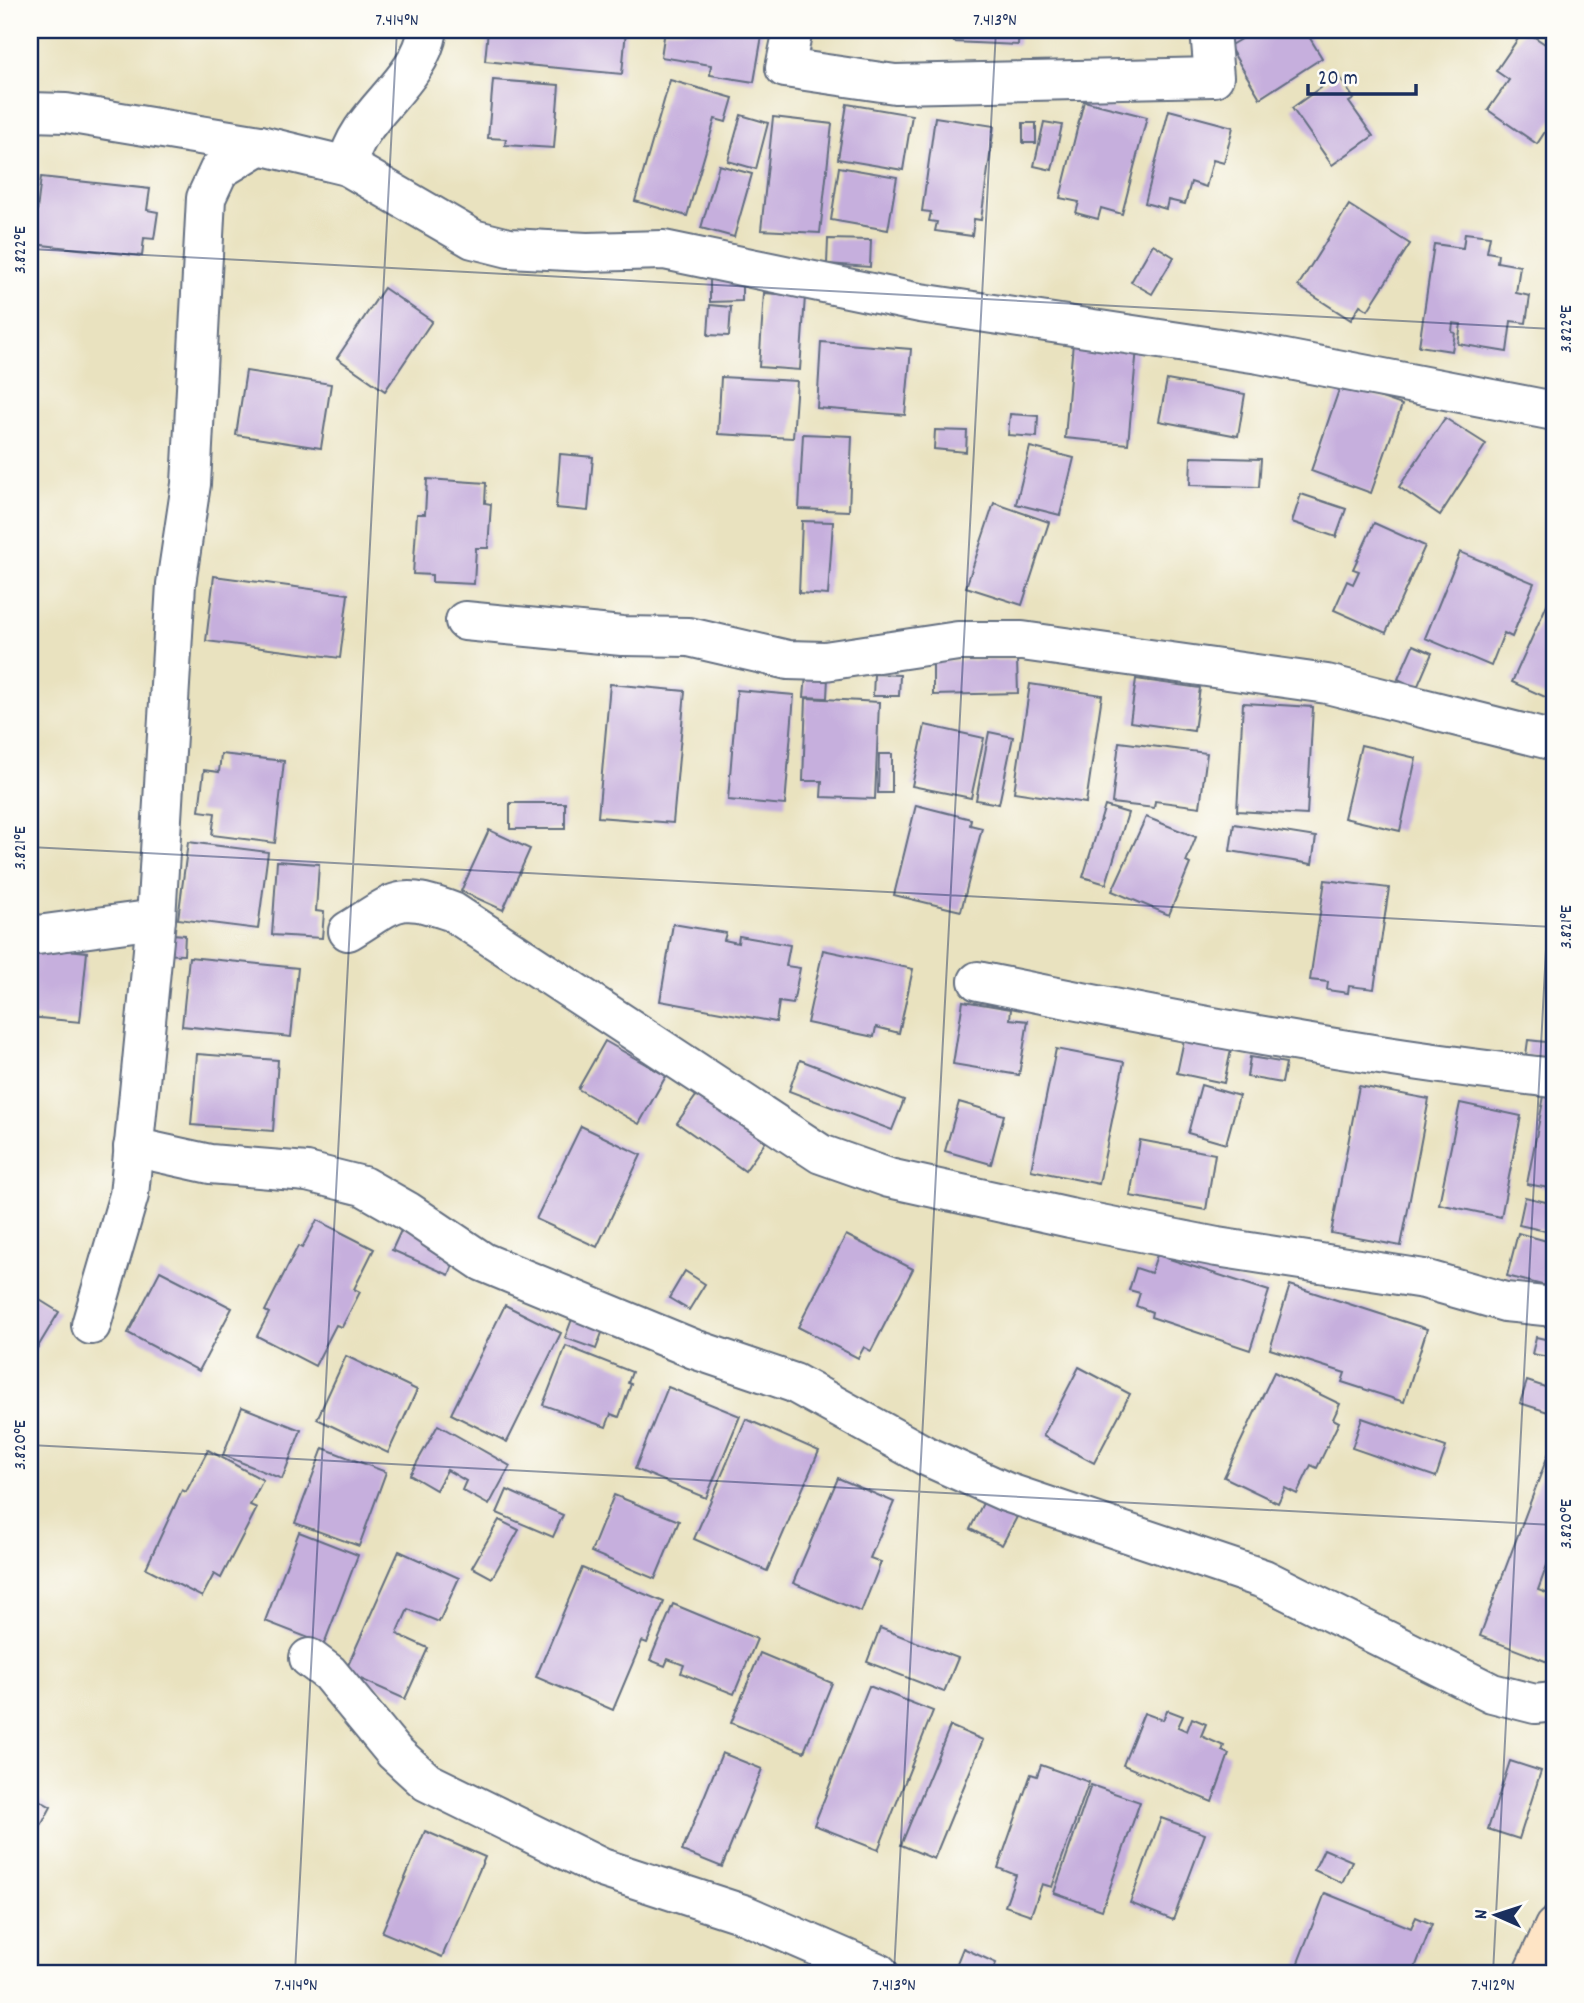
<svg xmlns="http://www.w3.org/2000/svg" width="1584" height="2003" font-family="Dekko,sans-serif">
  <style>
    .building { fill: #c6afdd }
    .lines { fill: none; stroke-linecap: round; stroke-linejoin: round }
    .street-casing { stroke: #636e80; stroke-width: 42 }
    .secondary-casing { stroke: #636e80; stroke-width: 42 }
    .street { stroke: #fff; stroke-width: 38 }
    .secondary { stroke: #fee4c5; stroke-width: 38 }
    .ticks { fill: none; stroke: #1b2f5e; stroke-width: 2; stroke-opacity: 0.45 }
    .neatline { fill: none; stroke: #1b2f5e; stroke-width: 2.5 }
    .ticks-label { font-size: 18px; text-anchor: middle; fill: #1b2f5e }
  </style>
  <rect width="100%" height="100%" fill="#fdfcf7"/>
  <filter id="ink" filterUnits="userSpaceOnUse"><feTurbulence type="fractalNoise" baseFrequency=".0143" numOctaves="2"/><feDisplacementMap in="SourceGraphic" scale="14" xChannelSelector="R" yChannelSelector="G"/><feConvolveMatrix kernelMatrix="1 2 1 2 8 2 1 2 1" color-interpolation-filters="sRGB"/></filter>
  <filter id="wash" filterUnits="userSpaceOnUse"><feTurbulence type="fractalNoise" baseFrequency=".00686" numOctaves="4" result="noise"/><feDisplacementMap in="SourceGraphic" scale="28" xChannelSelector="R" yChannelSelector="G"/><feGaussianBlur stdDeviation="1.57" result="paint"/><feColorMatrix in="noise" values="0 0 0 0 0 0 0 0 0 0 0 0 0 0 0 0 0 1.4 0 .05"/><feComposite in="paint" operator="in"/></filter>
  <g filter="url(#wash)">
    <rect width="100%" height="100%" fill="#e9e2bf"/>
    <g id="blocks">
      <g class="building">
        <polygon points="488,30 626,30 622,74 485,61"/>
        <polygon points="665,30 763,30 754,82 710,75 711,65 661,57"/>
        <polygon points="955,30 1019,30 1018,45 954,42"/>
        <polygon points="1095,30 1123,30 1123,37 1095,39"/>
        <polygon points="1256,30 1305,30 1322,58 1260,98 1229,46"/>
        <polygon points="1524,30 1554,50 1554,118 1537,144 1488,110 1509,80 1496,71"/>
        <polygon points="1338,75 1354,99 1349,102 1373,136 1332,165 1292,108"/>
        <polygon points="493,80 559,85 554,148 505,145 506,139 488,138"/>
        <polygon points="670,80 733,98 726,122 715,119 687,216 635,201"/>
        <polygon points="1084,101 1147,117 1122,214 1101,208 1098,219 1076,213 1079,202 1060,198"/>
        <polygon points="847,104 912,115 903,170 838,159"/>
        <polygon points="1169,110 1233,127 1224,163 1213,160 1206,187 1191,182 1185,204 1168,200 1166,209 1145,203"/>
        <polygon points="741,115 768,123 756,169 728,161"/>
        <polygon points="773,117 832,124 820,233 761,230"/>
        <polygon points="935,117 994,126 981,220 974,219 972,236 935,231 937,222 929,221 931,212 922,211"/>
        <polygon points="1044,122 1062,125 1052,170 1034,166"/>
        <rect x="1023" y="123" width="13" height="20"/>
        <polygon points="719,165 752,174 734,237 701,228"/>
        <polygon points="839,167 897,177 888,230 831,220"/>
        <polygon points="41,177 150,189 147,210 158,212 154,239 144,238 142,256 33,244"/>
        <polygon points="1349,205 1410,244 1368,310 1360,305 1351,320 1298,286"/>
        <polygon points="1465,233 1490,236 1487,252 1498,254 1497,262 1520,266 1516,293 1530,296 1526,323 1511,321 1507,352 1458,344 1461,324 1453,323 1452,332 1455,333 1452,351 1419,346 1434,244 1463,248"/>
        <polygon points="828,239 871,240 870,267 827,264"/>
        <polygon points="1153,244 1174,257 1152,294 1131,282"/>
        <polygon points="710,280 742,280 742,301 710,302"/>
        <polygon points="384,288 432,321 385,391 337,358"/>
        <polygon points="764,293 805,296 800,370 759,367"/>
        <polygon points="710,305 731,307 729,336 708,335"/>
        <polygon points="821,342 911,349 905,415 817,408"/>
        <polygon points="1073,342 1137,348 1128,444 1065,438"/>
        <polygon points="246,371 331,384 321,448 236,435"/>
        <polygon points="721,377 797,381 793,438 718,434"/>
        <polygon points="1167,380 1245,394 1238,436 1159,421"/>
        <polygon points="1341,384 1402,405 1371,493 1311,471"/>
        <polygon points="1010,414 1038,416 1037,437 1008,435"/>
        <polygon points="1445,418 1486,444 1440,515 1399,487"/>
        <polygon points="935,430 967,431 966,452 934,449"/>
        <polygon points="803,434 852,436 849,511 799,509"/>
        <polygon points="1030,447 1074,458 1060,515 1016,504"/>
        <polygon points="560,454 593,457 588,511 556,508"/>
        <polygon points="1191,457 1261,459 1259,487 1190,485"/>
        <polygon points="427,479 486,483 485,503 491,504 488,548 476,548 474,584 432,582 432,575 413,574 417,514 425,514"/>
        <polygon points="1301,494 1346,509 1336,537 1292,522"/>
        <polygon points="994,503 1049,522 1022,605 966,587"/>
        <polygon points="802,521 833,522 828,595 799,593"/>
        <polygon points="1374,523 1425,546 1386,633 1334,610 1347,581 1353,584 1359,571 1353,569"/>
        <polygon points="1460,552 1534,583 1512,637 1504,633 1491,666 1425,638"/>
        <polygon points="214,576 348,594 340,658 206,641"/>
        <polygon points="1554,589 1554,701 1512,682"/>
        <polygon points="1413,645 1432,653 1417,688 1398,679"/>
        <polygon points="1017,660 1018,693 933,695 933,661"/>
        <polygon points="874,674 900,675 899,696 873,696"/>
        <polygon points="806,676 828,677 827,698 804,697"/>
        <polygon points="1136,679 1200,688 1194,731 1130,722"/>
        <polygon points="610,684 685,691 673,823 598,817"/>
        <polygon points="1030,684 1102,695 1086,803 1014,792"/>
        <polygon points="737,690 794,695 785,805 728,800"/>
        <polygon points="806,698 879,702 875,799 821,797 822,781 803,781"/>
        <polygon points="1243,703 1313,707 1307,815 1237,811"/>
        <polygon points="925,725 984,738 971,798 912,786"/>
        <polygon points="989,732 1013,737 999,804 976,800"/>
        <polygon points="1119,742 1207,753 1200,807 1155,801 1154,808 1112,803"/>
        <polygon points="1361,745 1416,758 1400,831 1344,818"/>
        <polygon points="221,754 284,761 275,843 212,835 215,813 199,811 204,770 219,772"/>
        <polygon points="879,754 892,754 892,793 878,793"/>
        <rect x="510" y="803" width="55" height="26"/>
        <polygon points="916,805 971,819 970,825 982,828 961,911 894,895"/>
        <polygon points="1105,806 1128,813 1106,884 1083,877"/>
        <polygon points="1146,817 1196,837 1186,862 1190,864 1169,915 1112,891"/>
        <polygon points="1234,824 1316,837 1312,864 1230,851"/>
        <polygon points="489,830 530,849 503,910 461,891"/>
        <polygon points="188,842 268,852 258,929 178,919"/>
        <polygon points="277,861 319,864 316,911 324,912 322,938 272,935"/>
        <polygon points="1325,880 1389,888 1374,989 1349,986 1348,993 1327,990 1328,982 1310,980"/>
        <polygon points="673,924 726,933 724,940 738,943 739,936 790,945 786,966 800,968 793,1004 779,1002 776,1022 660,1001"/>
        <polygon points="157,933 185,935 184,955 156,954"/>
        <polygon points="30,946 87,952 80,1022 30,1017"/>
        <polygon points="823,950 913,969 899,1033 876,1027 874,1037 807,1023"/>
        <polygon points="189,957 298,968 291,1037 182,1026"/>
        <polygon points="963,1001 1011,1009 1010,1019 1028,1021 1019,1075 953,1064"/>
        <polygon points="1184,1040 1231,1050 1224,1083 1177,1073"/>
        <polygon points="1528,1040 1554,1043 1552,1058 1526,1055"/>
        <polygon points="605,1041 666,1076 639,1124 578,1089"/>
        <polygon points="1056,1049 1124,1062 1099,1184 1031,1170"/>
        <polygon points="197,1054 278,1060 273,1131 191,1125"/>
        <polygon points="1250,1057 1286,1063 1282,1083 1247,1077"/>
        <polygon points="800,1060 904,1100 892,1130 789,1091"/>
        <polygon points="1201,1085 1239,1096 1226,1144 1188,1133"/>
        <polygon points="1359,1086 1429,1099 1401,1246 1331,1233"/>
        <polygon points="701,1089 769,1137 745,1171 677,1123"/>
        <polygon points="1544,1096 1554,1098 1554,1189 1527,1184"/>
        <polygon points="959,1102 1004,1115 991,1164 945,1151"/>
        <polygon points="1460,1103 1521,1116 1501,1217 1439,1204"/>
        <polygon points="581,1126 641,1155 597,1247 536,1219"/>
        <polygon points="1140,1140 1215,1154 1206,1210 1130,1196"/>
        <polygon points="1525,1197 1554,1204 1554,1233 1519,1225"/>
        <polygon points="317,1220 374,1249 354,1289 360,1292 342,1327 336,1325 315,1366 257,1336 269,1313 265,1311 298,1246 302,1248"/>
        <polygon points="403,1226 459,1250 449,1275 392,1250"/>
        <polygon points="1518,1233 1554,1243 1554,1288 1507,1276"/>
        <polygon points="846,1235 913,1269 871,1351 864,1347 858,1358 798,1327"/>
        <polygon points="1157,1255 1269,1291 1250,1350 1151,1317 1152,1312 1136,1306 1140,1293 1129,1290 1136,1268 1151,1273"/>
        <polygon points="160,1271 232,1308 199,1371 128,1333"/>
        <polygon points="685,1271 705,1284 689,1310 669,1298"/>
        <polygon points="1290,1285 1427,1329 1404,1402 1342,1382 1345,1373 1270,1349"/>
        <polygon points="30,1294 59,1312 30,1360"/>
        <polygon points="505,1305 561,1333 507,1442 451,1414"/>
        <polygon points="575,1311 606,1322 596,1349 565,1338"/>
        <polygon points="1536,1337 1554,1341 1554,1358 1532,1354"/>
        <polygon points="566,1346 632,1372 628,1383 631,1384 619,1417 611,1414 606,1427 543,1405"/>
        <polygon points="346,1356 417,1390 388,1453 317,1419"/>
        <polygon points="1079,1367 1130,1394 1094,1463 1043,1436"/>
        <polygon points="1274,1372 1340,1404 1333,1419 1339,1422 1317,1468 1311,1465 1297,1494 1285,1488 1278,1503 1224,1477"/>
        <polygon points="1527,1381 1554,1390 1554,1414 1520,1403"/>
        <polygon points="668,1387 740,1416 706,1498 635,1469"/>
        <polygon points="242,1407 301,1430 282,1479 223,1455"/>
        <polygon points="1362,1418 1446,1447 1436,1477 1352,1448"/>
        <polygon points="746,1419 819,1451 767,1571 694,1539"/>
        <polygon points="438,1425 510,1466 489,1505 462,1490 466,1481 447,1470 436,1490 410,1475"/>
        <polygon points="1554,1439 1554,1546 1538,1590 1554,1596 1553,1664 1480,1636"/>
        <polygon points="323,1448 386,1472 359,1546 295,1523"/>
        <polygon points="208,1450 263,1480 250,1505 257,1508 221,1578 214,1574 202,1597 146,1568 182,1490 186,1492"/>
        <polygon points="838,1478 894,1502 870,1558 881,1562 861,1612 793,1583"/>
        <polygon points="507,1490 563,1515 553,1537 497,1513"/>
        <polygon points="614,1495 679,1521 655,1579 591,1552"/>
        <polygon points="984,1501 1017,1517 1002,1545 970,1529"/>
        <polygon points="499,1520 519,1530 492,1578 472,1567"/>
        <polygon points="299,1532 358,1555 324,1644 265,1621"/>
        <polygon points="399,1551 459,1578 439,1622 408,1609 397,1634 428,1648 405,1699 345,1672"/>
        <polygon points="582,1568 664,1602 647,1643 642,1641 613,1710 536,1677"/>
        <polygon points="673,1604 757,1639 734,1694 681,1673 684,1665 668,1659 665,1666 650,1660"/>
        <polygon points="880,1628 958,1658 944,1692 867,1662"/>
        <polygon points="760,1653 832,1683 804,1752 731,1723"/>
        <polygon points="869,1686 933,1711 878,1850 814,1825"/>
        <polygon points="1167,1710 1183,1716 1178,1727 1187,1731 1192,1718 1206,1724 1201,1736 1224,1746 1222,1751 1229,1754 1212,1802 1123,1765 1144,1713 1163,1720"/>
        <polygon points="950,1726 983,1740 934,1859 901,1845"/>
        <polygon points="722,1753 762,1769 722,1867 682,1851"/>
        <polygon points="1510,1761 1541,1771 1519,1839 1488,1829"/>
        <polygon points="1041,1765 1089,1782 1052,1887 1042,1884 1031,1915 1005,1906 1016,1875 998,1868 1031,1774 1037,1776"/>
        <polygon points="1091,1785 1140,1802 1102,1910 1054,1893"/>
        <polygon points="30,1795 51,1807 30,1846"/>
        <polygon points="1161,1818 1205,1834 1173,1920 1130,1903"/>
        <polygon points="425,1831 485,1857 442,1957 382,1932"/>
        <polygon points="1324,1849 1352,1861 1342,1883 1314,1870"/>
        <polygon points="1325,1893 1411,1928 1416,1917 1432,1924 1413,1973 1294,1973"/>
        <polygon points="963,1948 996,1963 992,1973 953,1973"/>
      </g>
    </g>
  </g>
  <g filter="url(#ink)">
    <use href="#blocks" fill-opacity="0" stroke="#636e80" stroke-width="2"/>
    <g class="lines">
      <defs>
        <g id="street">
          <polyline points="793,30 785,68 895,84 1214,77 1210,30"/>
          <polyline points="30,112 66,113 260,145 347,166 473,239 509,248 587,252 664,250 920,303 1259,354 1554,411"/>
          <path d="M347 166C357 113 419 85 428 30"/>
          <polyline points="465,621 622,636 689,637 788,660 825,661 958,641 1022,641 1327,684 1554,741"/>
          <path d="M348 931C396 902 396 891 453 912L821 1154 889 1178 1070 1218 1217 1247 1424 1279 1505 1302 1554 1307"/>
          <polyline points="30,936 156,919"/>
          <path d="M978 981C1169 1020 1360 1057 1554 1078"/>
          <polyline points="133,1147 210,1164 307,1172 363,1186 407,1211 483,1262 694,1349 794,1383 926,1456 1006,1492 1264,1579 1492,1693 1535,1704 1554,1702"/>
          <polyline points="91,1325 129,1195 156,919 176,584 191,484 206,198 219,170 260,145"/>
          <polyline points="309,1658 329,1673 394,1752 427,1782 602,1868 743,1914 879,1973"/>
        </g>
        <polyline id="secondary" points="1533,1973 1554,1927"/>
      </defs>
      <use href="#street" class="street-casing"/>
      <use href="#secondary" class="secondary-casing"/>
      <use href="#street" class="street"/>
      <use href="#secondary" class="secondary"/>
    </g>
  </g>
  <path class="ticks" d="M30 249 1554 329M30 847 1554 927M30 1445 1554 1525M295 1973 397 30M894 1973 996 30M1493 1973 1554 795"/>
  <rect width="1584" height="2003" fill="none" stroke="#fdfcf7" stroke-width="77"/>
  <g transform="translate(1496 1915) rotate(273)" stroke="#fdfcf7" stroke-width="5" paint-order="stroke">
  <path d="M0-5L12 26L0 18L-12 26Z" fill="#1b2f5e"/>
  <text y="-10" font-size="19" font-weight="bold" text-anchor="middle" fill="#1b2f5e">N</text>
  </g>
  <path d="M1308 84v10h108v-10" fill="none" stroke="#1b2f5e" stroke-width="3.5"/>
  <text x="1318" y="84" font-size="21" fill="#1b2f5e" stroke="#fdfcf7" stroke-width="5" paint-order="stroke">20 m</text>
  <rect x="38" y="38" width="1508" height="1927" class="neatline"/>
  <g class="ticks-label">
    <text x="397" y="25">7.414°N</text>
    <text x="995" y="25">7.413°N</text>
    <text transform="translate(19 250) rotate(-90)" y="6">3.822°E</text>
    <text transform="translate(1565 329) rotate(-90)" y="6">3.822°E</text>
    <text transform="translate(19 848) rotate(-90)" y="6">3.821°E</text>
    <text transform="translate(1565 927) rotate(-90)" y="6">3.821°E</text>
    <text transform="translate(19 1445) rotate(-90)" y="6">3.820°E</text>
    <text transform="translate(1565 1524) rotate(-90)" y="6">3.820°E</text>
    <text x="296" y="1990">7.414°N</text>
    <text x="894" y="1990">7.413°N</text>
    <text x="1493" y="1990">7.412°N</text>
  </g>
</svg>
